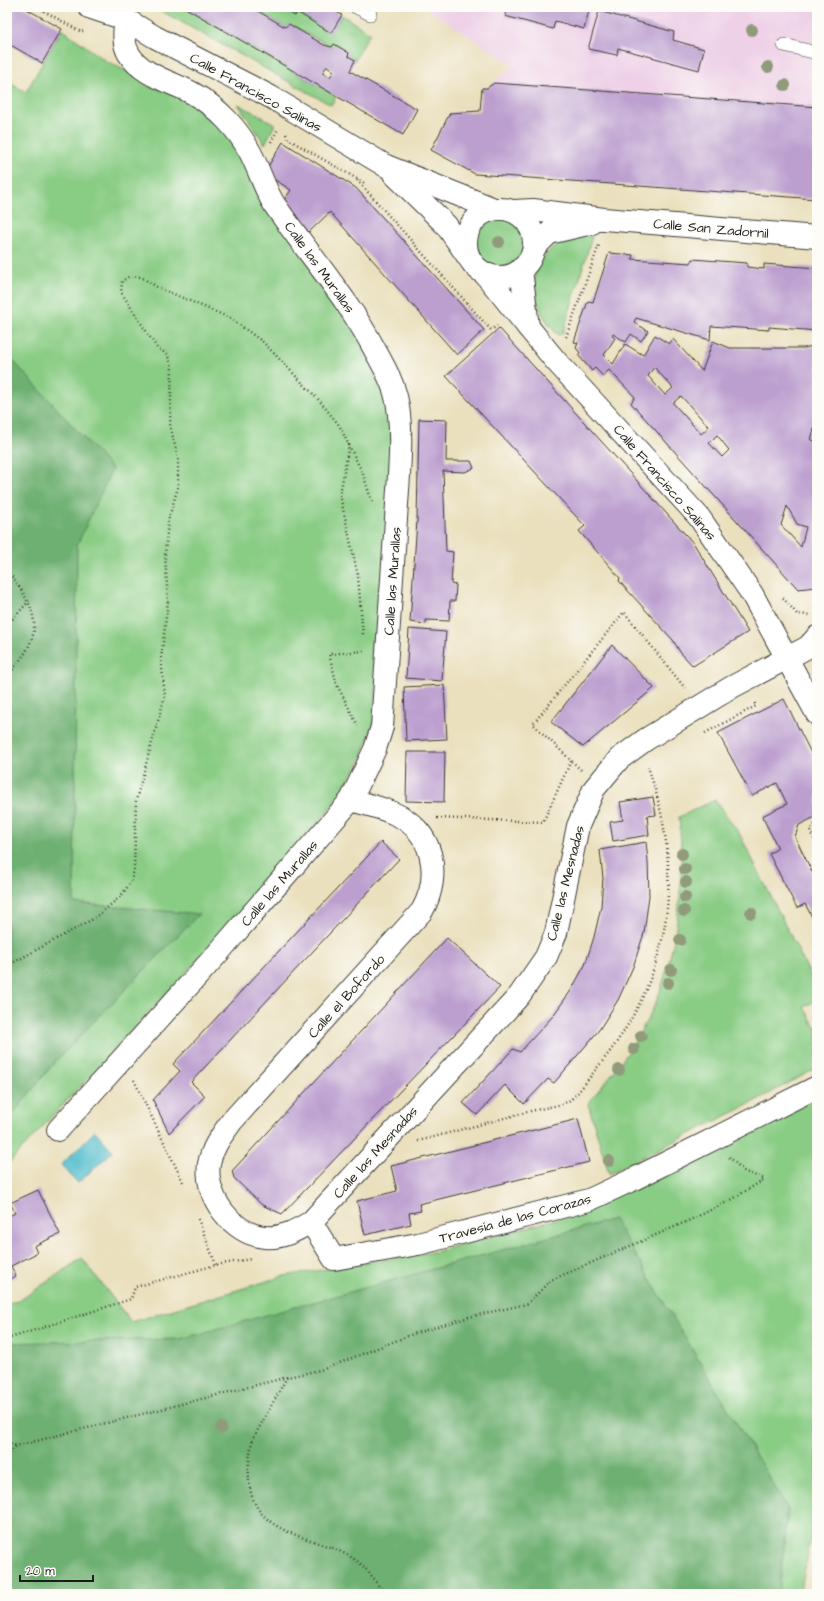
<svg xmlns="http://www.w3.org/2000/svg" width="824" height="1601" font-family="'Architects Daughter',sans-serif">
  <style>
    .built { fill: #eed0e7 }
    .green { fill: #89cc84; stroke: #527450 }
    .forest { fill: #6eb072; stroke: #456647 }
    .water { fill: #50bccb; stroke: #366c74 }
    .building { fill: #bc9fcf; fill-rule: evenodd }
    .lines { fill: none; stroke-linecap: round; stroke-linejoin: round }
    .service-casing { stroke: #3b3934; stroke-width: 14 }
    .minor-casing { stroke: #3b3934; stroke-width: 24 }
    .path { stroke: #3b3934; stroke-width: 2.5; stroke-dasharray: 1 3; stroke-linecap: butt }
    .service { stroke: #fff; stroke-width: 13 }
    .minor { stroke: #fff; stroke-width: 22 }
    .tree { fill: #919b7c }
    .labels { text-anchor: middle; stroke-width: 4; stroke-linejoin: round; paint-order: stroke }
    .street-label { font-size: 14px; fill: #1c1c1c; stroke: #fdfcf7 }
  </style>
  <rect width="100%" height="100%" fill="#fdfcf7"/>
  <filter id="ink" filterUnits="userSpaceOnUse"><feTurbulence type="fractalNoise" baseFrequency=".025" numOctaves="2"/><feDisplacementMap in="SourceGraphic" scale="8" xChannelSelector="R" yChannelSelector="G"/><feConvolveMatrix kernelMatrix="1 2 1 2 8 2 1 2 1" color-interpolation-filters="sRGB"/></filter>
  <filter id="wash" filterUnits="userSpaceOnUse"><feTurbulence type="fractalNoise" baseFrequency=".012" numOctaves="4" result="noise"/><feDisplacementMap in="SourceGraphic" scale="16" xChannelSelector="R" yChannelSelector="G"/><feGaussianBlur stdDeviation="0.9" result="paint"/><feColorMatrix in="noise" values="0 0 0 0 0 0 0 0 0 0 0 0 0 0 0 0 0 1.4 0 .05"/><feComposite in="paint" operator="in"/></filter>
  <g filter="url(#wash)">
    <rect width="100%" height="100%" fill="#eae0be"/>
    <polygon class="built" points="424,7 817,7 817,107 494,83 513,65"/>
    <g class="green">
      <polygon points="154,7 184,7 336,97 331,105"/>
      <polygon points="251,7 280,7 295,15 297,12 331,33 342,15 370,33 355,60 348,56 349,52 335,44 332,47 289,24 285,27"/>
      <polygon points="62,29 106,61 207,111 235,141 359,331 380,377 391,413 392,493 374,722 361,760 333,804 276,876 7,1165 7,82 26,92"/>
      <polygon points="238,104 275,124 265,144"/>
      <circle cx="499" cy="243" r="25"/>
      <path d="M584 234 592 237 563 333 558 335C537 313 522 280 547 253 552 248 558 241 566 238 571 236 578 235 584 234Z"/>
      <path d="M715 800 739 833 817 988V1000L804 1007 815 1027 817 1026V1068L740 1109 609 1174 588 1104C602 1085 620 1066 632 1046 641 1031 652 1013 658 997 679 940 685 877 679 817Z"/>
      <polygon points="817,1094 817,1507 800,1594 7,1594 7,1303 19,1301 82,1258 131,1322 284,1276 438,1251 557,1219"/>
    </g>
    <g class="forest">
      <polygon points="7,354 112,469 77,545 74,903 199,914 54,1063 7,1121"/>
      <polygon points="614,1219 788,1509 779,1594 7,1594 7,1343 180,1339"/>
    </g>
    <polygon class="water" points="95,1131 113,1151 78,1183 61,1165"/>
    <g id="blocks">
      <g class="building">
        <polygon points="7,7 23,7 62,29 42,63 7,43"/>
        <path d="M184 7H251L285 27 289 24 324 45 332 47 334 44 349 53 348 56 355 60 350 71 417 109 403 135ZM327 66 334 71 330 77 322 73Z"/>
        <polygon points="280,7 327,7 342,15 331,33 297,12 295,16"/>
        <polygon points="507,7 590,7 584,29 555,21 553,29 505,16"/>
        <polygon points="599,11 674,32 673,40 704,49 699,70 618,48 617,55 588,49"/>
        <polygon points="494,83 817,107 817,149 814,149 813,167 817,168 817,199 475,174 431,150 450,113 480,111 482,88 487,88"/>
        <polygon points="283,142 356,188 484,330 457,355 330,212 309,232 282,203 291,190 264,173"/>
        <path d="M609 253 633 255 632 259 691 263 692 259 747 263V267L764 269V264L817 268V331L769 327V330L711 326 710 340 636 318 634 322 648 331 641 341 631 334 626 342 613 334 612 336 615 338 604 355 613 364 625 344 643 355 655 335 669 344 673 339 702 371 713 341 730 348H804L817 345V418L811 440 817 441 816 587 798 589 631 403 635 397 609 370 603 376 595 368 592 371 578 355 580 353 576 348 578 343 574 342 588 301 593 302ZM654 367 673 388 665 395 648 376ZM681 396 709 427 701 434 673 403ZM717 435 729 450 722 457 709 443ZM787 506 797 524 806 527 801 547 781 525Z"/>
        <polygon points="499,328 694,544 748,632 693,666 680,652 673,640 619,581 620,578 579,531 585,526 446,376"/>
        <polygon points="419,419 447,420 446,461 471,461 474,468 465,472 443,471 446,551 453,552 451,584 456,585 455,601 450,601 449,621 426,620 426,624 410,622 417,521"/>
        <polygon points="409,629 446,632 442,681 406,678"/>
        <polygon points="612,645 654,688 583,747 551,722"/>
        <polygon points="444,685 447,739 406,741 404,687"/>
        <polygon points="784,699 817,765 817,816 799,825 795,837 817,882 817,926 805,904 797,908 769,854 778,848 762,816 787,804 777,783 752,796 718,733"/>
        <polygon points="407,752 445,752 444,802 406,801"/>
        <polygon points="653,797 656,815 647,816 649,835 613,841 610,822 623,820 620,802"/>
        <polygon points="381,842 399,859 191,1082 205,1096 169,1133 153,1100 180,1071 173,1064"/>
        <polygon points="646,842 648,861 649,896 644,933 633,967 618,1000 599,1030 554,1083 548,1079 524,1104 505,1085 477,1115 463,1103 513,1049 520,1052 552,1017 570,992 585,965 594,937 601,907 603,878 600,850"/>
        <polygon points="447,938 500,987 282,1214 262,1205 234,1178 232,1171"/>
        <polygon points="578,1119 589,1162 419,1204 421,1211 409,1213 411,1224 365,1235 357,1201 397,1191 391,1166"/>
        <polygon points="38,1190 60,1234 34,1246 37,1253 11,1266 16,1276 7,1280 7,1217 15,1213 10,1203"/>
      </g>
    </g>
  </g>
  <g filter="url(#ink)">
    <use href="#blocks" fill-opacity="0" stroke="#3b3934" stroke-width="1"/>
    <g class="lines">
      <defs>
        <g id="service">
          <polyline points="356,7 370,14"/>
          <polyline points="784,45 817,53"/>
        </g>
        <g id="minor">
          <polyline points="89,7 125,19 155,37 271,97 386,166 494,209"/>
          <polyline points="394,174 446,225 469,258"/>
          <circle cx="500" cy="243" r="34"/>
          <polyline points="514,211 533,210 604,219 817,237"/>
          <polyline points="534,248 549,233 592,223"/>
          <polyline points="521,269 528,327"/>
          <polyline points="484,273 555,360 699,517 752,594 817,714"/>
          <path d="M351 800C365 804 380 807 393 813 434 830 442 875 422 911L232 1121C222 1135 212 1147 209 1164 204 1196 232 1234 265 1237 282 1239 297 1230 311 1222L519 996 546 957 556 933 578 826 594 789 619 759 645 740 732 687 808 647 817 637"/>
          <path d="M58 1130 218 953 351 800 375 749 382 727C387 657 392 588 396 519 398 484 405 426 395 393 391 378 383 365 376 352 348 298 308 254 274 204 264 188 259 169 250 152 238 129 217 107 194 94 173 82 142 76 129 54 122 43 125 31 125 19"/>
          <polyline points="311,1222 334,1259 418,1244 589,1200 634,1179 817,1087"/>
        </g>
      </defs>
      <use href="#service" class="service-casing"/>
      <use href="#minor" class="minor-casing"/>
      <g class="path">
        <polyline points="37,7 81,32 83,31"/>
        <polyline points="286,134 288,139 366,184"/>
        <polyline points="271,142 278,129"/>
        <polyline points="357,180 491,330 497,326"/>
        <polyline points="566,337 599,245"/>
        <polyline points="349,444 340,495 358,576 363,636"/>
        <path d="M7 570C40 614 46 633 7 676"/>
        <polyline points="783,598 797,614 809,615"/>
        <polyline points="7,625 29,601"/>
        <polyline points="358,726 337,685 329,654 364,651"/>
        <polyline points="705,733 756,706 754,702"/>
        <polyline points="581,770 533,724 624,612 685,688"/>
        <polyline points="437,818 543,822 571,761"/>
        <polyline points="817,821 810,832 817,844"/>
        <polyline points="7,966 95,918 121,896 131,882 134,870 136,800 165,696 161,659 168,601 165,554 168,521 178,487 178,457 170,426 172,366 167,354 157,348 121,292 122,281 130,276 141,277 157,287 230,318 263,342 318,399 339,425 363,474 372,502"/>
        <polyline points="134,1080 184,1184"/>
        <path d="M418 1141C457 1131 496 1120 535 1110 544 1108 564 1105 570 1100 579 1094 593 1072 601 1063 673 974 685 873 648 767"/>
        <polyline points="729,1157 745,1172 765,1179"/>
        <polyline points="198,1219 216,1265"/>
        <polyline points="7,1339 131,1299 135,1287 216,1265 251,1259"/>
        <path d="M287 1377 253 1439C249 1453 248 1467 249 1481 254 1539 317 1534 354 1559 368 1568 375 1581 384 1594"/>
        <polyline points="7,1442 16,1446"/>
        <polyline points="7,1456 16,1446 288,1377 324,1369 413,1334 469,1317 527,1304 551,1280 686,1222 731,1200 765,1179"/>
      </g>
      <use href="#service" class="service"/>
      <use href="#minor" class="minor"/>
    </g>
    <g class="tree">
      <circle cx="752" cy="30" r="6"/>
      <circle cx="768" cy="67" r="6"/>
      <circle cx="785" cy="85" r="6"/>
      <circle cx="499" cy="242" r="6"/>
      <circle cx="682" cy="854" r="6"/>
      <circle cx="685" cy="869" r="6"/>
      <circle cx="686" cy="882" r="6"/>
      <circle cx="685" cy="897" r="6"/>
      <circle cx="684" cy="911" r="6"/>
      <circle cx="751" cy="913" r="6"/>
      <circle cx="680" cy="940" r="6"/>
      <circle cx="671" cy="970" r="6"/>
      <circle cx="668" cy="983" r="6"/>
      <circle cx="641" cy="1036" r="6"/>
      <circle cx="634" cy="1049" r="6"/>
      <circle cx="619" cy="1070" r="6"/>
      <circle cx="609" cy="1161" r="6"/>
      <circle cx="221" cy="1428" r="6"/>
    </g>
  </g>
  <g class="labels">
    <g class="street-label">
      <text transform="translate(256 92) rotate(29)" y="5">Calle Francisco Salinas</text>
      <text transform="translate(711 228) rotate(5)" y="5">Calle San Zadornil</text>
      <text transform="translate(320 267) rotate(54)" y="5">Calle las Murallas</text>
      <text transform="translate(665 482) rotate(49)" y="5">Calle Francisco Salinas</text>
      <text transform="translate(392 581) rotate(-86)" y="5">Calle las Murallas</text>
      <text transform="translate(279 883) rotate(-49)" y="5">Calle las Murallas</text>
      <text transform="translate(565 883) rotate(-76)" y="5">Calle las Mesnadas</text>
      <text transform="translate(346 996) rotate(-48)" y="5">Calle el Bofordo</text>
      <text transform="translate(375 1152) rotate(-48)" y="5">Calle las Mesnadas</text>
      <text transform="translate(515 1218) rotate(-15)" y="5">Travesía de las Corazas</text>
    </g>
  </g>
  <rect width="824" height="1601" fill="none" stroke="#fdfcf7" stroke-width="24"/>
  <path d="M20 1575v6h73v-6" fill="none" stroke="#1c1c1c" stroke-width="2"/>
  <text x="26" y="1575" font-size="12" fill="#1c1c1c" stroke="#fdfcf7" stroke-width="3" paint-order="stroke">20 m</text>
</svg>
